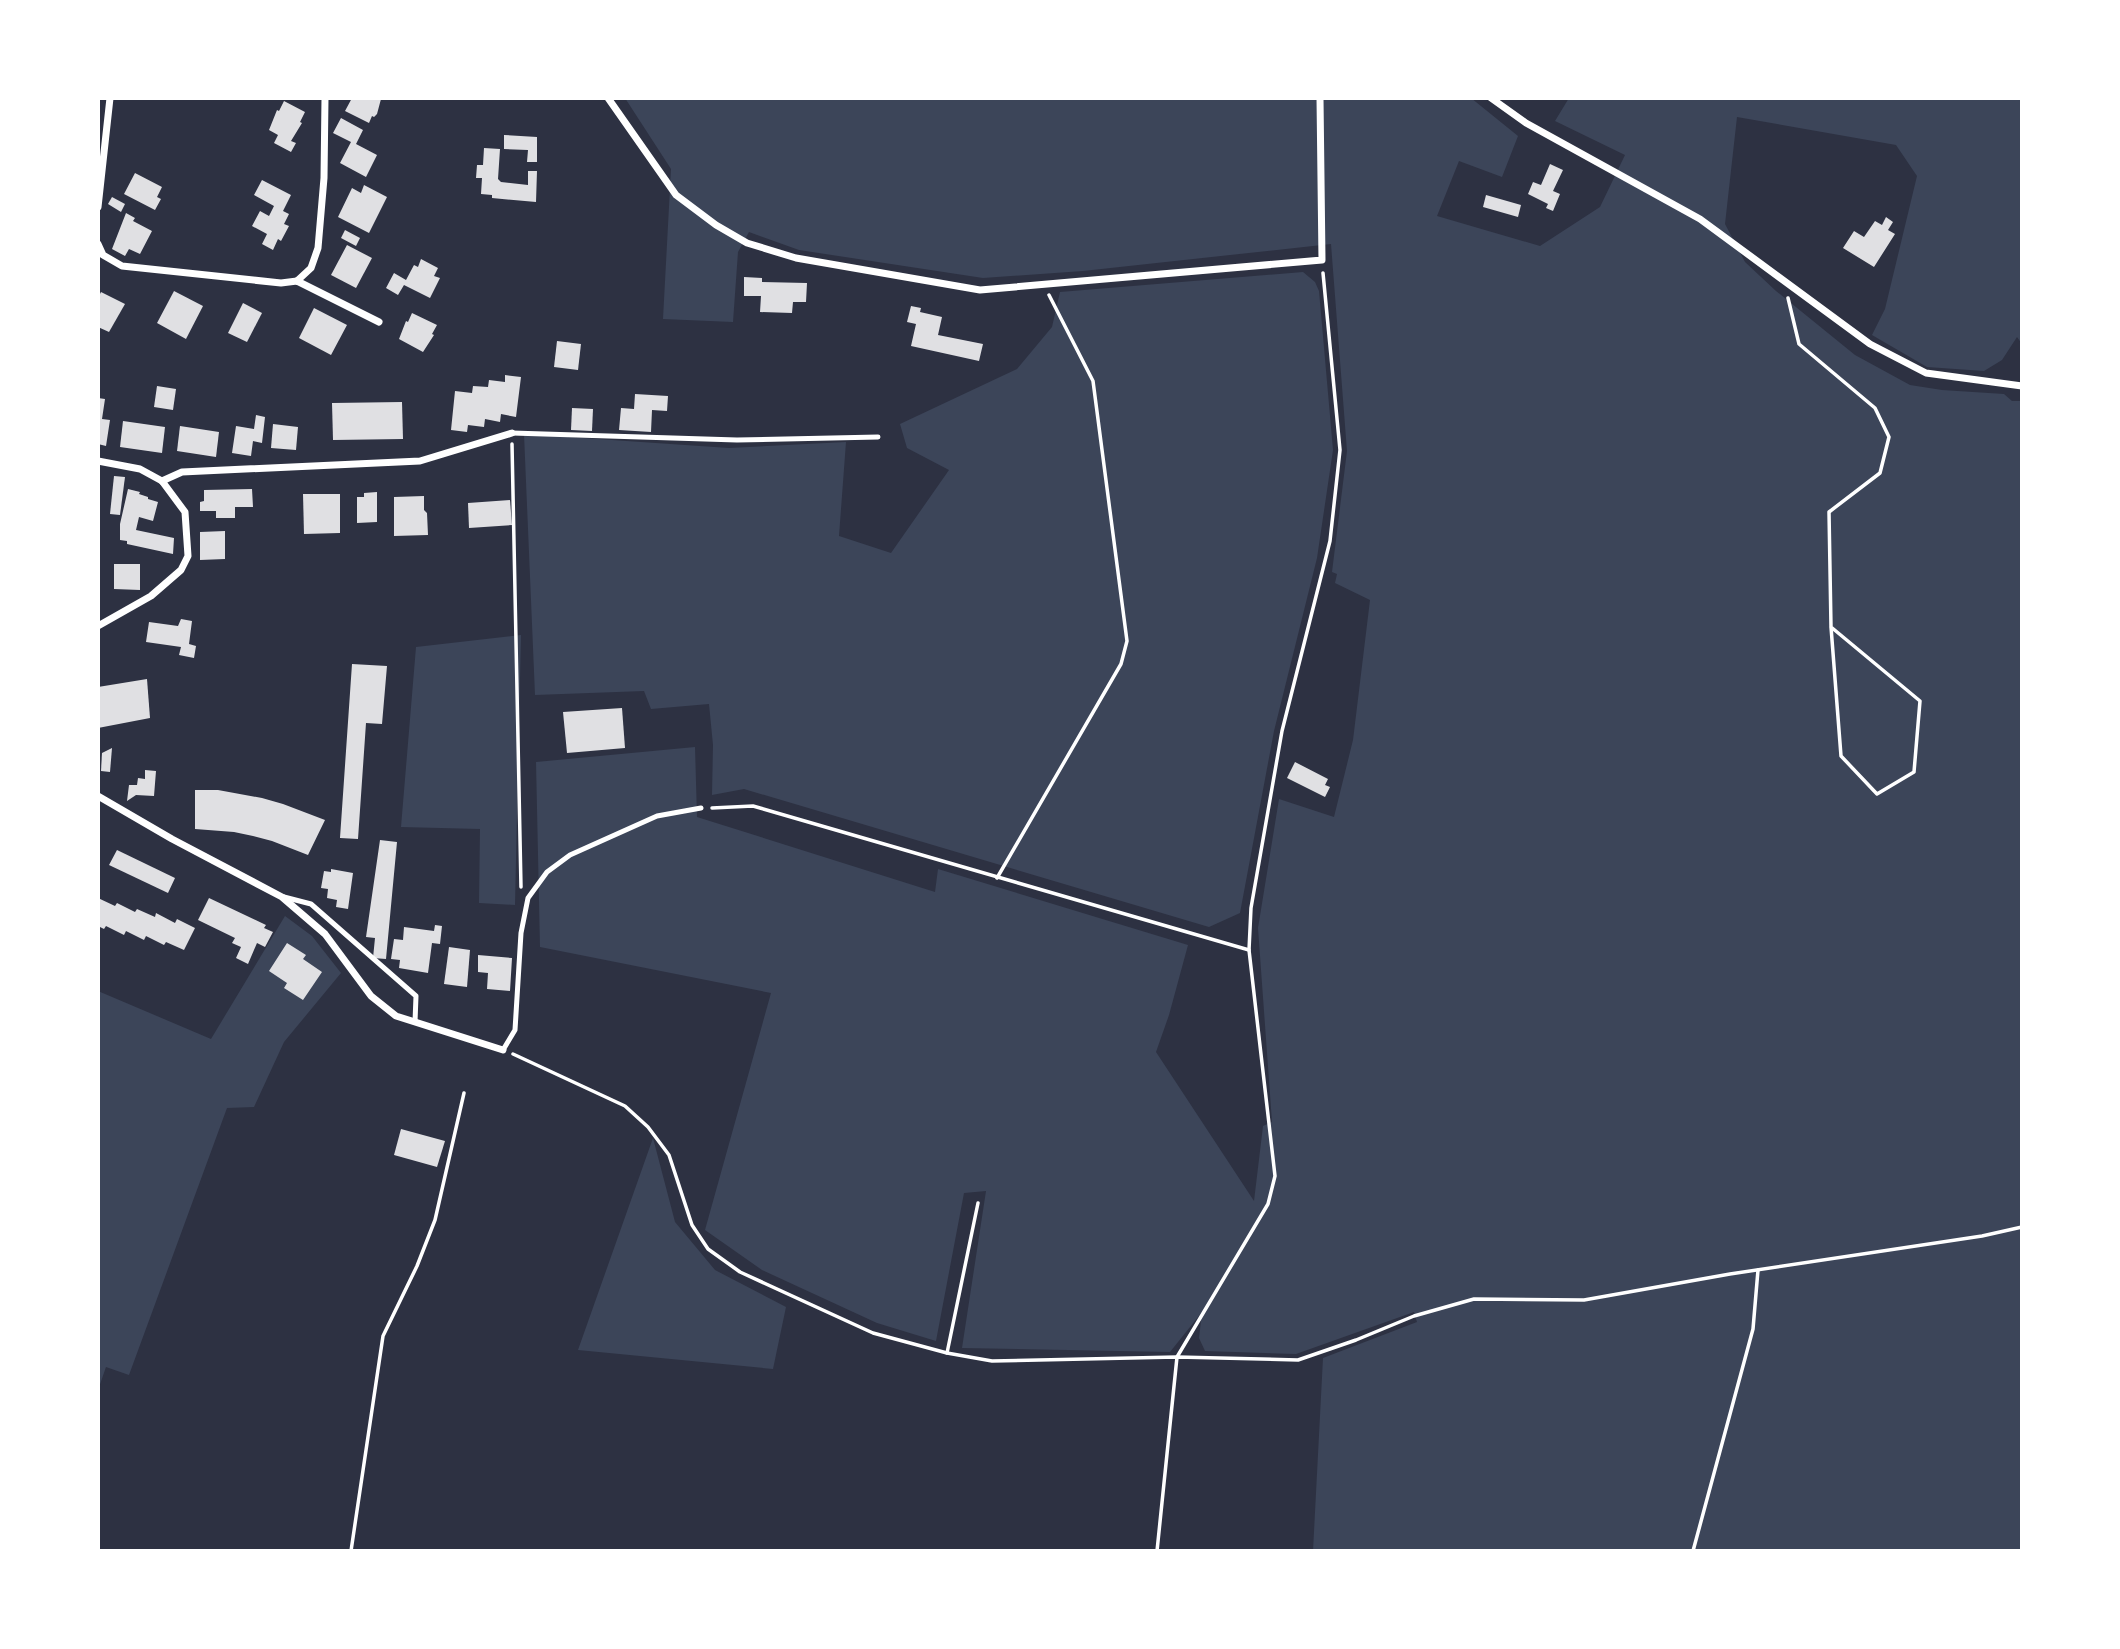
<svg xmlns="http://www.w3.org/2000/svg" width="2120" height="1649" font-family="Roboto,sans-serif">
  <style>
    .green { fill: #3c4559 }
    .building { fill: #e0e0e3 }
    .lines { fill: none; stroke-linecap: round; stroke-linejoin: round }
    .path { stroke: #fff; stroke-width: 3.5 }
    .service { stroke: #fff; stroke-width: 5 }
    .minor { stroke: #fff; stroke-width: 7 }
  </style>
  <rect width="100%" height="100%" fill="#2d3142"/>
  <g class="green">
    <polygon points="625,98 1471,98 1518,136 1502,177 1459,161 1437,216 1540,246 1600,207 1625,155 1555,121 1569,98 2022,98 2022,344 2017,337 2002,360 1984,371 1927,367 1872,335 1885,309 1917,176 1896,145 1737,117 1725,224 1745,262 1776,291 1855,355 1910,385 1942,390 2004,394 2012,401 2022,401 2022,1551 1313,1551 1323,1358 1417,1322 1414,1312 1296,1354 1205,1351 1199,1338 1202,1312 1170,1352 962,1348 986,1191 964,1193 936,1341 877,1323 762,1270 705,1230 771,993 540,947 536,762 695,747 697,817 935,892 938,869 1188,945 1169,1015 1156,1052 1254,1201 1263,1126 1272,1122 1258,928 1279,799 1334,817 1353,740 1370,600 1335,583 1337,574 1332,572 1347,451 1331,244 1083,271 983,278 799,250 749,232 738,252 733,322 663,319 671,169"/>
    <polygon points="1303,272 1315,282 1319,291 1333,450 1317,558 1274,731 1240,913 1209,927 744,789 712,795 713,745 709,704 651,709 644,691 535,695 524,434 729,448 846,442 839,536 891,553 949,470 907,448 900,424 1017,369 1052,327 1060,292"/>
    <polygon points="521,635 515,905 479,903 480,829 401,827 416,647"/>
    <polygon points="285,916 312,936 341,973 284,1042 254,1107 227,1108 129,1375 106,1367 98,1390 98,991 211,1039"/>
    <polygon points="653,1138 675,1222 715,1270 786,1307 773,1369 578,1350"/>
  </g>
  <g class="building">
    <polygon points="352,98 381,99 377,114 374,117 372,116 369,123 345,111"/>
    <polygon points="284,101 305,112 300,122 302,123 291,141 296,143 291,152 274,143 278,135 269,130 277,110 279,111"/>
    <polygon points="341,118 363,130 356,144 377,155 366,177 340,163 351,142 333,133"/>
    <polygon points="504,135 537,137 537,162 527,162 528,150 504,149"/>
    <polygon points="484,148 500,149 498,179 501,182 528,185 528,171 537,171 536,202 492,198 492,195 481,194 482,178 476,178 477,165 483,165"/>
    <polygon points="1550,164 1563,170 1553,191 1560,194 1553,211 1546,208 1548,204 1528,194 1533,182 1541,185"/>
    <polygon points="135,173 162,187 157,197 161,199 155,210 124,194"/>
    <polygon points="262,180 291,195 283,211 289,214 284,224 289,226 281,241 278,239 273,250 262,244 267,234 252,226 260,211 269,216 274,206 254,195"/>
    <polygon points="364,185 387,197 369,233 338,217 352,188 361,193"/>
    <polygon points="1486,195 1521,205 1518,217 1483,207"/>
    <polygon points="112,197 125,204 121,212 108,204"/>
    <polygon points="126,213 135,218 133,221 152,231 140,254 129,249 125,256 112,249"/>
    <polygon points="1886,217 1893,222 1888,230 1895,234 1874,267 1843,248 1854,231 1864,237 1875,221 1882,225"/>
    <polygon points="345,230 360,238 356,246 341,238"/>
    <polygon points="347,245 372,258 356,288 331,275"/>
    <polygon points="421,259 438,268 434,276 440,278 430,298 404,285 398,295 386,288 394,273 406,280 414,265 418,267"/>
    <polygon points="744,277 762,278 762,282 807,283 806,302 793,302 792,313 760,312 761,296 744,296"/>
    <polygon points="174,291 203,306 186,339 157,323"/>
    <polygon points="101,292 125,304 109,332 98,327 98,298"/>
    <polygon points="243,303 262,313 247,342 228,333"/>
    <polygon points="911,306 921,308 920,312 942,317 938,335 983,344 979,361 911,346 916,324 907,322"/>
    <polygon points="314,308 347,325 331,355 299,338"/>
    <polygon points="412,313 437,325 432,334 434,335 423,352 399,339 406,321 408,322"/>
    <polygon points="557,341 581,344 578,370 554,367"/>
    <polygon points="505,375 521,377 516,417 501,414 500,422 485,419 484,427 468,425 467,432 451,430 455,391 472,393 473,386 488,387 489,380 505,382"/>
    <polygon points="157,386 176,389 173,410 154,407"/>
    <polygon points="635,394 668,396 667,411 652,410 651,432 619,430 621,408 634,409"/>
    <polygon points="98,398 105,399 102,419 110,420 106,446 98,444"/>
    <polygon points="402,402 403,439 333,440 332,403"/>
    <polygon points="572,408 593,409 592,431 571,430"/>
    <polygon points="256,415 265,417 262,443 253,441 251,456 232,453 236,426 254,429"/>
    <polygon points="123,421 165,427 162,453 120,447"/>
    <polygon points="273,424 298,427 296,450 271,448"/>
    <polygon points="180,426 219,432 216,457 177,451"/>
    <polygon points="114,476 125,477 120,515 110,514"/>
    <polygon points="128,489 140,492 139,494 148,497 148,499 158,502 153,521 139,517 136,530 174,538 173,554 127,544 127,541 120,540 120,524"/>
    <polygon points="252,489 253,507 235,507 235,518 216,518 216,511 200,511 200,502 204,501 204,490"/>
    <polygon points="377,492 377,522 357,523 357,497 364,497 364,493"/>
    <polygon points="303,494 340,494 340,533 304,534"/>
    <polygon points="424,496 424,510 427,513 428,535 394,536 394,497"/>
    <polygon points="510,500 512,525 469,528 468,503"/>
    <polygon points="225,531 225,559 200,560 200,532"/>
    <polygon points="114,564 140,564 140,590 114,589"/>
    <polygon points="181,619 192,621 189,644 196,646 194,658 179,655 181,647 146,642 149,622 178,626"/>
    <polygon points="352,664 387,666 382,724 366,723 358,839 340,838"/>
    <polygon points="147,679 150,718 98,728 98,687"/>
    <polygon points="622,708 625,748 567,753 563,712"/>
    <polygon points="112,748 110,772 101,771 102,753"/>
    <polygon points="1295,762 1328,779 1325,785 1330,787 1325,797 1287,778"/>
    <polygon points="145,770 156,771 154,796 136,795 127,801 129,785 137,785 138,778 145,779"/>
    <polygon points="195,790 218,790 262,798 283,804 325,820 308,855 272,841 253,836 234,832 195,829"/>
    <polygon points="380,840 397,842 386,959 373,958 375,938 366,937"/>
    <polygon points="117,850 175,878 168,893 109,865"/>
    <polygon points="331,869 353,873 348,909 336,907 337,900 327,898 328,889 321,888 324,871 331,872"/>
    <polygon points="98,898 115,906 117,903 135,912 137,909 155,917 156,913 175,923 177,919 195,928 184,950 166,942 164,945 146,936 144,940 126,931 124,935 106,926 104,929 98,926"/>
    <polygon points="209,898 266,925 264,928 273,932 265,947 257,943 248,964 236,958 241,947 232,943 235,938 198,920"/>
    <polygon points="435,925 442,926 440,944 432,943 428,973 399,968 400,960 391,959 394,939 403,940 404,927 434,931"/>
    <polygon points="287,943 306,955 303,959 322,972 303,1000 284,988 287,983 269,971"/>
    <polygon points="449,947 470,950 467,987 444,984"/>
    <polygon points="478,955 512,958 510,991 487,989 488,973 478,972"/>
    <polygon points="401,1129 445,1141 437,1167 394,1155"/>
  </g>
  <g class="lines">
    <g class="path">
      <polyline points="1788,298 1799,344 1875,408 1889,437 1880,473 1829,512 1831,627 1841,756 1877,794 1914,772 1920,701 1831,627"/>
      <polyline points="512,444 521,887"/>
      <polyline points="712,808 753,806 1249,950"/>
      <polyline points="997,878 1121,664 1127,641 1093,381 1049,295"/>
      <polyline points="513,1054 625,1106 648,1127 669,1155 692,1225 708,1249 740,1272 873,1333 947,1353 992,1361 1177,1357 1298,1360 1356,1340 1414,1316 1474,1299 1584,1300 1730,1274 1982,1236 2022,1227"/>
      <polyline points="947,1353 978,1203"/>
      <polyline points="351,1551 383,1336 417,1266 435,1220 464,1093"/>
      <polyline points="1157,1551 1177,1357 1268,1204 1275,1176 1249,950 1251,908 1282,731 1330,541 1340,450 1323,273"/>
      <polyline points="1693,1551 1753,1329 1758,1270"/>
    </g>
    <g class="service">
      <polyline points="512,433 737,440 878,437"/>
      <polyline points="284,897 311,904 416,996 415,1022"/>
      <polyline points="503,1050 515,1030 521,933 528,898 547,872 570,855 657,816 701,808"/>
    </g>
    <g class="minor">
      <polyline points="608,98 676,195 716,225 747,243 796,258 980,290 1322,260 1320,98"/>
      <polyline points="1491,98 1526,123 1700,219 1870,344 1926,373 2022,386"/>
      <polyline points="98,207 110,98"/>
      <polyline points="98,244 103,255 122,266 281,283 297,281 311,268 318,248 324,178 325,98"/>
      <polyline points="297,281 379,322"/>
      <polyline points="98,461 140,469 162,481 185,512 188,556 181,570 151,596 98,626"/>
      <polyline points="162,481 182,472 420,461 512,433"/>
      <polyline points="98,796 172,839 282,897 325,934 371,996 396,1016 503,1050"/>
    </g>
  </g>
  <rect width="2120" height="1649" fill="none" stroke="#ffffff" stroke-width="200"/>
</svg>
